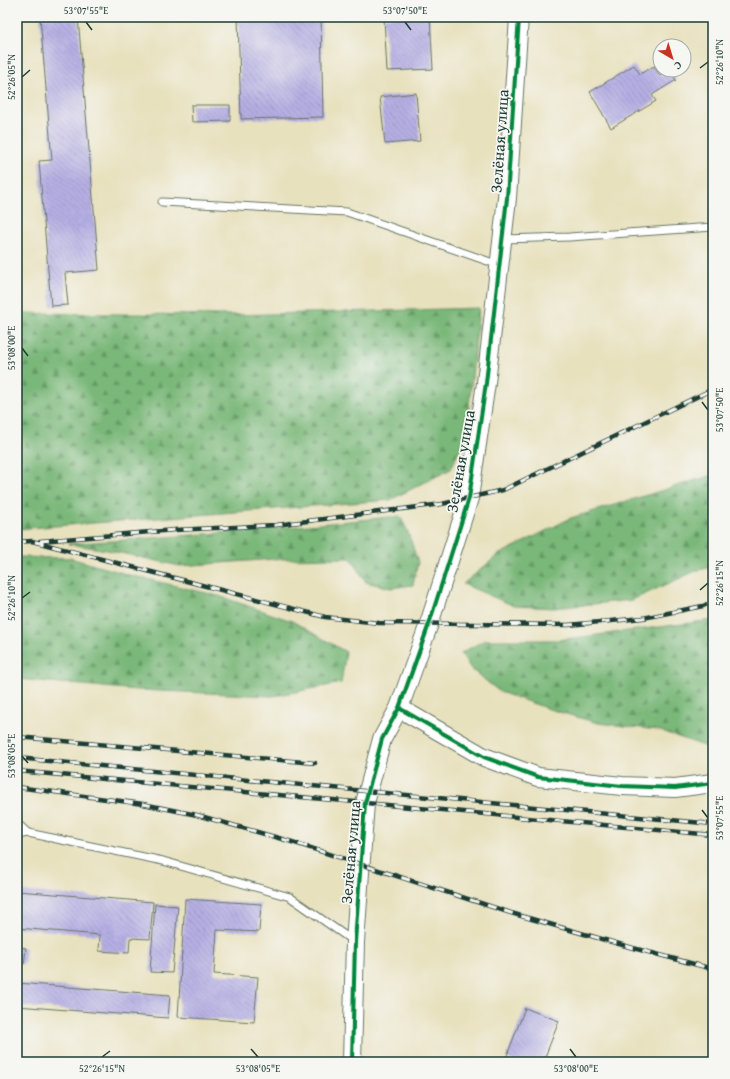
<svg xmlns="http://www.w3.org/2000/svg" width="730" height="1079" font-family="'Gentium Book Plus',serif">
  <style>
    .forest { fill: url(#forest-firs); stroke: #4c7a56 }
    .building { fill: url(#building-back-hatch) }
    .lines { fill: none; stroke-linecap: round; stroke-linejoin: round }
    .service-casing { stroke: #657664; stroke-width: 9 }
    .tertiary-casing { stroke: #657664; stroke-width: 20 }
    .service { stroke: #fff; stroke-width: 7 }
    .tertiary { stroke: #fff; stroke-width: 18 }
    .rail-casing { stroke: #1f3d34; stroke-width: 4.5 }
    .rail { stroke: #f6f6f2; stroke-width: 3; stroke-dasharray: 9; stroke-linecap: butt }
    .cycleway-casing { stroke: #f6f6f2; stroke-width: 6 }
    .cycleway { stroke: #00873e; stroke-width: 4 }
    .ticks { fill: none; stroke: #1f3d34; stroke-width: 1.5 }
    .labels { text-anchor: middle; stroke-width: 3.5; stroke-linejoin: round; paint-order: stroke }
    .street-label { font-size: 16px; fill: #1f3d34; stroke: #f6f6f2 }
    .neatline { fill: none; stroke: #1f3d34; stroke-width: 1.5 }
    .ticks-label { font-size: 10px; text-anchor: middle; fill: #1f3d34 }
  </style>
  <defs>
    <pattern id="forest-firs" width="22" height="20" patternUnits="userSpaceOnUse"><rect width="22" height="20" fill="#7ab879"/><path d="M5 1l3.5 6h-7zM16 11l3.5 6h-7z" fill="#639764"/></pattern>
    <pattern id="building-back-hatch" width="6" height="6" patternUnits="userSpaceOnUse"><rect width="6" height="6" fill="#b6afe4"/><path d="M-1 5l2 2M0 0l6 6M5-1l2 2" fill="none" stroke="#9390ba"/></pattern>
  </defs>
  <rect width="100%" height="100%" fill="#f6f6f2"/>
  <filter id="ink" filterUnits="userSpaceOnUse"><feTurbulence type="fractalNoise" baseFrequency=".025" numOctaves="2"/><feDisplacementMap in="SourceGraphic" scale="8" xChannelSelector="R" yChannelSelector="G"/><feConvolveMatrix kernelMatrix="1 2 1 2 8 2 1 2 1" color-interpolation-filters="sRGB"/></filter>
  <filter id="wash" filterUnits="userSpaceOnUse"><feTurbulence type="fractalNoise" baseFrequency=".012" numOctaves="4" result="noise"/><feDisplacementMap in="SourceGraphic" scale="16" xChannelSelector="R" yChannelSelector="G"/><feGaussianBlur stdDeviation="0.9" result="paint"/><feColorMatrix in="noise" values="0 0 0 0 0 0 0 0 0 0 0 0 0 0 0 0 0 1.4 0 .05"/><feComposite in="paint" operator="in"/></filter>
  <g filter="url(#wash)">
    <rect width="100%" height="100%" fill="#e8e1be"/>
    <g class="forest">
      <polygon points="479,308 466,436 451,469 390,500 17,529 17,313 233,315"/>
      <polygon points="713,475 713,567 698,570 632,600 554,608 514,606 463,584 498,555 571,518"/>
      <polygon points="400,516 408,532 418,562 413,585 391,588 366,582 351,558 275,559 180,566 107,550 68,544 248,531"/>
      <polygon points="17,557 70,558 130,575 219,596 292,621 346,652 341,683 274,696 137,690 17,679"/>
      <polygon points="713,620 713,747 710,748 658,730 598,723 549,709 500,692 471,669 461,653 485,640 558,640"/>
    </g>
    <g id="blocks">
      <g class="building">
        <polygon points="40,17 78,17 99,270 65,273 68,305 51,306 39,161 52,160"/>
        <polygon points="238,17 321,17 323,117 241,119"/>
        <polygon points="384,17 430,17 433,69 387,71"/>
        <polygon points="634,65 640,74 654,66 660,76 670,70 676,80 652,95 656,101 611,128 590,92"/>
        <polygon points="416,93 420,141 385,144 380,97"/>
        <polygon points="191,105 230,105 230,121 192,122"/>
        <polygon points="17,891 153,902 150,939 130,938 129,953 99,951 100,935 17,928"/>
        <polygon points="185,899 261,904 259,932 217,930 214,974 258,977 254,1022 178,1017"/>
        <polygon points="155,904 178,906 172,973 150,972"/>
        <polygon points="17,947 26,948 24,964 17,963"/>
        <polygon points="17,983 170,995 168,1018 17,1006"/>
        <polygon points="525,1008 559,1021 543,1062 516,1062 506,1058"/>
      </g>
    </g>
  </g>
  <g filter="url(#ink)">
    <use href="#blocks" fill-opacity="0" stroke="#657664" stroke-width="1"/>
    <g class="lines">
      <defs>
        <g id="service">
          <polyline points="162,202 347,212 499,265"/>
          <polyline points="503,239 569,237 713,227"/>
          <polyline points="17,823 28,833"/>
          <polyline points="17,835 28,833 163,861 290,897 353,941"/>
        </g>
        <g id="tertiary">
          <polyline points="399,708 484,757 538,777 622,786 675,788 713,783"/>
          <polyline points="352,1062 355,942 365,803 382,739 399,708 429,624 469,498 486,383 507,198 519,17"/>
        </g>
      </defs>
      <use href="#service" class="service-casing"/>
      <use href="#tertiary" class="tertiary-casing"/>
      <use href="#service" class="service"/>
      <use href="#tertiary" class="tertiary"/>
      <defs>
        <g id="rail">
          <polyline points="40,541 175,530 276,525 442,504 503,490 713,389"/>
          <polyline points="17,542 32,541 325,617 379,623 568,625 643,618 703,606 713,602"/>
          <polyline points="17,737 315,763"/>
          <polyline points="17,758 713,824"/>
          <polyline points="17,771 713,835"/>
          <polyline points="17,787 143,804 197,815 289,841 511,913 633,948 713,969"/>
        </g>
      </defs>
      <use href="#rail" class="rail-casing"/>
      <use href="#rail" class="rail"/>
      <defs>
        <g id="cycleway">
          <polyline points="399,708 484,757 538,777 622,786 675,788 713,783"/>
          <polyline points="352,1062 355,942 365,803 382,739 399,708 429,624 469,498 486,383 507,198 519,17"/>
        </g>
      </defs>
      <use href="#cycleway" class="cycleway-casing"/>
      <use href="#cycleway" class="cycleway"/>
    </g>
  </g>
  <path class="ticks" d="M86 22 92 30M405 22 411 30M700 68 708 62M22 77 30 70M22 348 28 356M702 402 708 410M700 590 708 583M22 598 30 592M22 756 28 763M702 810 708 818M251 1049 258 1057M570 1049 576 1057M102 1057 110 1051"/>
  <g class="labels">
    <g class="street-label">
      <text transform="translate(499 141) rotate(-86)" y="6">Зелёная улица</text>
      <text transform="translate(460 461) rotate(-80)" y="6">Зелёная улица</text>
      <text transform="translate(350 852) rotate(-85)" y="6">Зелёная улица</text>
    </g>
  </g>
  <rect width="730" height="1079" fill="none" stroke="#f6f6f2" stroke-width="44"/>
  <g transform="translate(672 58) rotate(142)"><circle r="19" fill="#f6f6f2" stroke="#a0aca6"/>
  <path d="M0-3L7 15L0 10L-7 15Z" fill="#c8321e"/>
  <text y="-6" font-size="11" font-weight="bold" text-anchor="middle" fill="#1f3d34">С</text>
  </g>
  <rect x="22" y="22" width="686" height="1035" class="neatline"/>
  <g class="ticks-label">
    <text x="86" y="14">53°07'55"E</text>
    <text x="405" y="14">53°07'50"E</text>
    <text transform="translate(719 62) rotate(-90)" y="4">52°26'10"N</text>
    <text transform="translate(11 77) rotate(-90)" y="4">52°26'05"N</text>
    <text transform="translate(11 348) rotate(-90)" y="4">53°08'00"E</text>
    <text transform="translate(719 410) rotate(-90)" y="4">53°07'50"E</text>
    <text transform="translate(719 583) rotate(-90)" y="4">52°26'15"N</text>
    <text transform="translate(11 598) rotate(-90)" y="4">52°26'10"N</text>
    <text transform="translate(11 756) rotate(-90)" y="4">53°08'05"E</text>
    <text transform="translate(719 818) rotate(-90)" y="4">53°07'55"E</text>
    <text x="102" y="1072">52°26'15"N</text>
    <text x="258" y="1072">53°08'05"E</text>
    <text x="576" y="1072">53°08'00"E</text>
  </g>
</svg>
